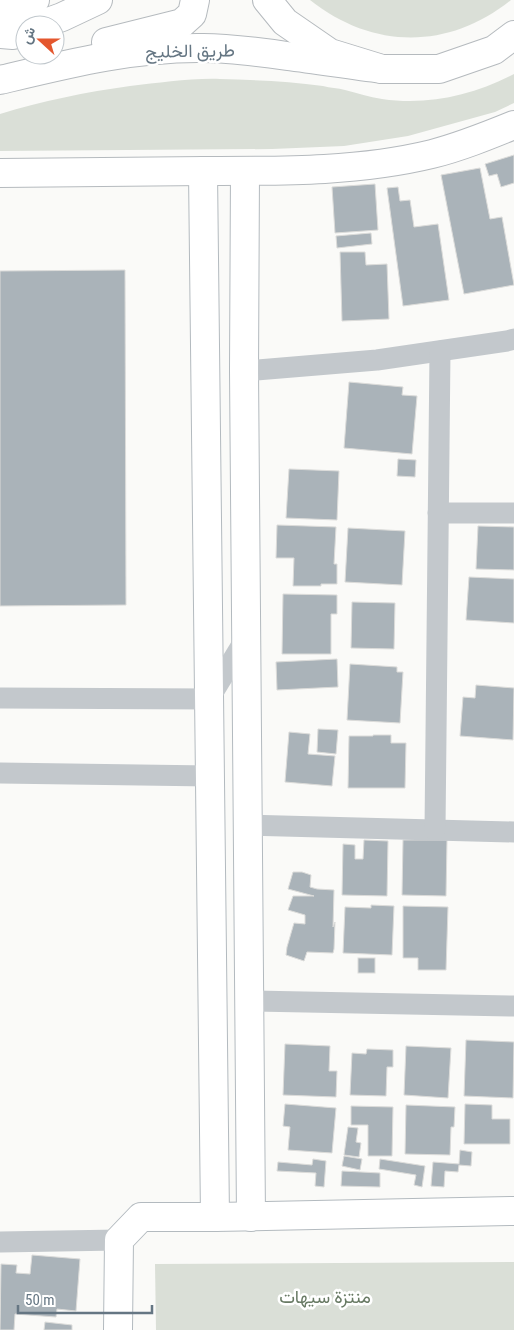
<svg xmlns="http://www.w3.org/2000/svg" width="514" height="1330" font-family="'Roboto Condensed',Vazirmatn,sans-serif">
  <style>
    .green { fill: #dadfd7 }
    .building { fill: #aab3b9; stroke: #dcdcda }
    .lines { fill: none; stroke-linecap: round; stroke-linejoin: round }
    .secondary-casing { stroke: #b3babf; stroke-width: 30 }
    .primary-casing { stroke: #b5babe; stroke-width: 30 }
    .street { stroke: #c3c8cc; stroke-width: 21 }
    .secondary { stroke: #fff; stroke-width: 28 }
    .primary { stroke: #fff; stroke-width: 28 }
    .labels { text-anchor: middle; stroke-width: 5; stroke-linejoin: round; paint-order: stroke }
    .street-label { font-size: 18px; fill: #657683; stroke: #fff }
    .park-label { font-size: 18px; fill: #687a64; stroke: #fff }
  </style>
  <rect width="100%" height="100%" fill="#fafaf8"/>
  <g class="green">
    <path d="M310 0H511C449 50 373 50 310 0Z"/>
    <path d="M514 74V103L495 112 408 136 344 146 272 149 0 151V114C42 101 86 92 130 86 160 83 190 78 220 79 254 80 289 81 323 86 330 88 338 88 345 90 358 93 369 97 382 99 428 106 474 95 514 74Z"/>
    <polygon points="514,1262 514,1330 156,1330 155,1264"/>
  </g>
  <g class="building">
    <polygon points="514,155 514,183 501,187 497,174 489,176 485,164"/>
    <polygon points="480,168 490,219 502,217 514,285 464,294 441,175"/>
    <polygon points="375,184 378,230 335,233 332,187"/>
    <polygon points="398,187 400,201 410,200 414,227 438,224 449,300 403,306 387,188"/>
    <polygon points="371,233 372,244 337,248 336,236"/>
    <polygon points="340,252 365,252 366,265 387,264 389,319 342,321"/>
    <polygon points="125,270 126,605 0,606 0,271"/>
    <polygon points="349,382 403,387 402,395 417,396 412,454 344,448"/>
    <polygon points="398,459 416,460 415,477 397,476"/>
    <polygon points="289,469 339,471 337,520 286,518"/>
    <polygon points="277,525 336,527 334,564 337,564 337,584 321,584 321,586 293,586 294,558 276,558"/>
    <polygon points="478,526 514,527 514,570 476,569"/>
    <polygon points="348,528 405,531 402,585 345,582"/>
    <polygon points="469,577 514,579 514,623 466,620"/>
    <polygon points="283,594 337,595 337,614 331,614 331,654 282,654"/>
    <polygon points="352,602 395,603 394,649 351,648"/>
    <polygon points="337,659 338,687 277,690 276,662"/>
    <polygon points="350,664 397,667 397,672 403,672 400,723 347,720"/>
    <polygon points="476,685 514,688 513,740 460,736 463,697 475,698"/>
    <polygon points="318,729 338,730 336,754 317,752"/>
    <polygon points="289,732 310,734 308,754 335,756 332,786 285,782"/>
    <polygon points="373,735 391,735 391,743 406,743 405,788 348,788 349,736 373,736"/>
    <polygon points="364,840 388,841 387,896 342,895 343,844 355,845 355,859 363,859"/>
    <polygon points="403,840 447,840 446,896 402,895"/>
    <polygon points="293,872 302,872 311,875 310,887 317,889 334,890 333,927 335,922 334,949 333,953 307,952 304,961 286,955 287,947 294,923 305,924 305,915 288,910 293,896 314,896 288,889"/>
    <polygon points="371,905 394,906 392,955 343,953 345,907 371,908"/>
    <polygon points="403,906 448,907 446,970 418,970 418,958 403,958"/>
    <rect x="358" y="958" width="17" height="15"/>
    <polygon points="466,1040 514,1042 513,1098 464,1096"/>
    <polygon points="285,1044 330,1046 329,1071 337,1071 336,1097 283,1095"/>
    <polygon points="406,1046 451,1048 448,1098 404,1095"/>
    <polygon points="367,1049 393,1050 393,1067 387,1067 386,1096 350,1095 352,1053 366,1054"/>
    <polygon points="285,1104 336,1108 332,1153 288,1150 290,1127 283,1126"/>
    <polygon points="465,1104 492,1105 492,1119 510,1119 510,1144 464,1144"/>
    <polygon points="406,1105 455,1107 454,1127 451,1127 450,1155 405,1154"/>
    <polygon points="351,1106 393,1107 392,1156 368,1156 368,1125 351,1125"/>
    <polygon points="348,1127 358,1128 356,1142 361,1143 359,1157 344,1155"/>
    <polygon points="460,1150 472,1152 471,1166 459,1165 458,1172 445,1171 444,1187 431,1186 433,1162 459,1164"/>
    <polygon points="344,1156 362,1159 360,1170 342,1166"/>
    <polygon points="313,1159 326,1161 324,1187 315,1186 316,1173 277,1171 278,1162 312,1165"/>
    <polygon points="380,1159 425,1166 422,1187 414,1185 416,1175 379,1169"/>
    <polygon points="342,1171 380,1173 380,1187 341,1186"/>
    <polygon points="32,1255 80,1259 76,1311 57,1309 56,1317 15,1314 14,1330 0,1330 1,1264 17,1265 16,1273 30,1274"/>
    <polygon points="45,1322 72,1325 72,1330 44,1330"/>
  </g>
  <g class="lines">
    <defs>
      <g id="secondary">
        <polyline points="203,171 215,1217"/>
        <polyline points="245,171 244,371 251,1217"/>
        <polyline points="118,1330 119,1240 141,1217 215,1217 514,1211"/>
      </g>
      <g id="primary">
        <polyline points="267,0 285,22 330,53 382,69 439,69 494,50 514,35"/>
        <polyline points="0,14 35,0"/>
        <polyline points="40,25 62,17 98,0"/>
        <polyline points="0,34 13,35 25,31"/>
        <polyline points="106,42 182,23 192,14 195,0"/>
        <path d="M0 80C67 64 134 47 203 48 231 48 259 52 287 56 319 60 350 65 382 69"/>
        <path d="M0 173C68 172 137 172 205 171 280 171 358 172 432 154 460 147 487 136 514 125"/>
      </g>
    </defs>
    <use href="#secondary" class="secondary-casing"/>
    <use href="#primary" class="primary-casing"/>
    <g class="street">
      <polyline points="244,371 377,360 507,341 514,339"/>
      <polyline points="438,513 514,513"/>
      <polyline points="0,698 209,699 246,638"/>
      <polyline points="0,773 210,776"/>
      <polyline points="248,825 514,832"/>
      <polyline points="435,830 440,351"/>
      <polyline points="249,1001 514,1006"/>
      <polyline points="0,1242 119,1240"/>
    </g>
    <use href="#secondary" class="secondary"/>
    <use href="#primary" class="primary"/>
  </g>
  <g class="labels">
    <g class="street-label">
      <text transform="translate(190 51) rotate(-1)" y="6">طريق الخليج</text>
    </g>
    <g class="park-label">
      <text x="325" y="1303">منتزة سيهات</text>
    </g>
  </g>
  <g transform="translate(40 40) rotate(291)"><circle r="24" fill="#ffffff" stroke="#c1c8cd"/>
  <path d="M0-4L9 19L0 12L-9 19Z" fill="#e4572e"/>
  <text y="-8" font-size="14" font-weight="bold" text-anchor="middle" fill="#657683">ش</text>
  </g>
  <path d="M18 1305v8h134v-8" fill="none" stroke="#657683" stroke-width="2.5"/>
  <text x="25" y="1305" font-size="15" fill="#657683" stroke="#ffffff" stroke-width="4" paint-order="stroke">50 m</text>
</svg>
